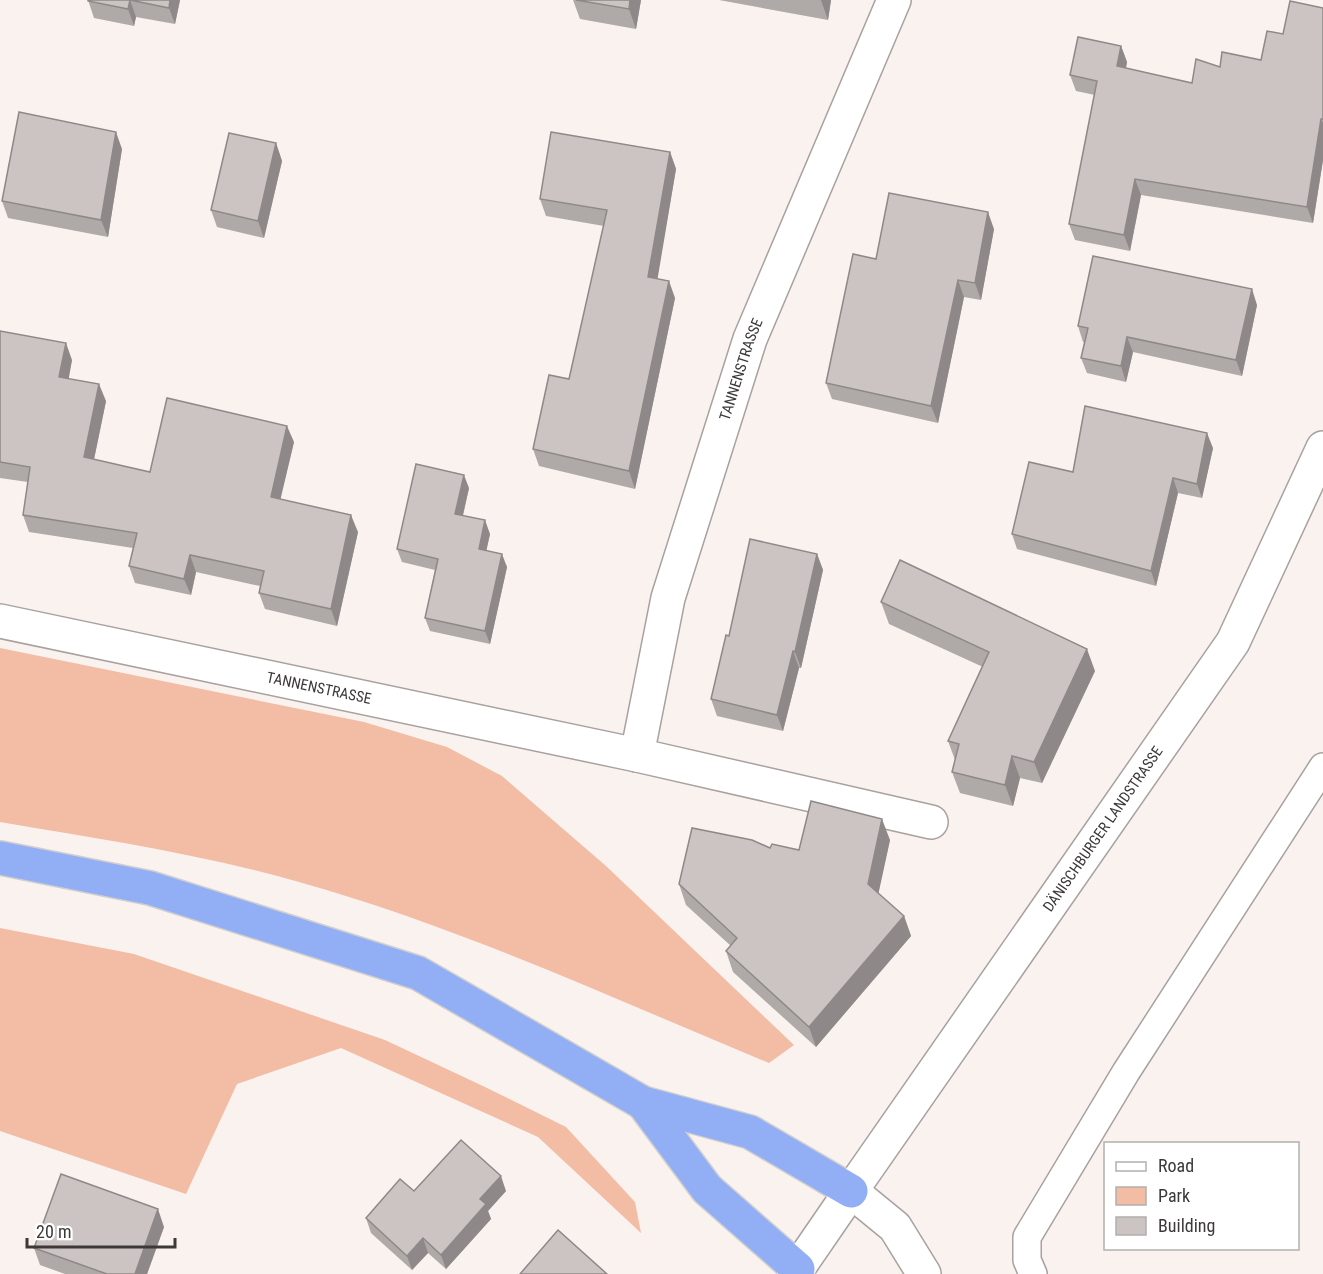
<svg xmlns="http://www.w3.org/2000/svg" width="1323" height="1274" font-family="'Roboto Condensed',sans-serif">
  <style>
    .green { fill: #f3bca5 }
    .lines { fill: none; stroke-linecap: round; stroke-linejoin: round }
    .service-casing { stroke: #a8a19f; stroke-width: 30 }
    .minor-casing { stroke: #a8a19f; stroke-width: 36 }
    .tertiary-casing { stroke: #a8a19f; stroke-width: 36 }
    .secondary-casing { stroke: #a8a19f; stroke-width: 36 }
    .motorway-casing { stroke: #d0cfcf; stroke-width: 36 }
    .service { stroke: #fff; stroke-width: 27 }
    .minor { stroke: #fff; stroke-width: 33 }
    .tertiary { stroke: #fff; stroke-width: 33 }
    .secondary { stroke: #fff; stroke-width: 33 }
    .motorway { stroke: #92aef4; stroke-width: 33 }
    .wall { fill: #afa9a7 }
    .shaded-wall { fill: #8e8988 }
    .building { fill: #cbc4c2; stroke: #8e8988; stroke-width: 1.5 }
    .labels { text-anchor: middle; stroke-width: 4.5; stroke-linejoin: round; paint-order: stroke }
    .street-label { font-size: 15px; fill: #3c3938; stroke: #fff }
  </style>
  <rect width="100%" height="100%" fill="#f9f2ef"/>
  <g class="green">
    <path d="M0 648 364 722 447 747 502 776 606 866 794 1045 769 1063C614 999 460 927 299 882 201 854 100 839 0 822Z"/>
    <polygon points="0,928 134,954 385,1040 485,1087 566,1127 635,1202 641,1233 538,1137 341,1048 237,1084 186,1194 0,1131"/>
  </g>
  <g class="lines">
    <defs>
      <polyline id="service" points="1033,1274 1027,1260 1027,1237 1126,1072 1323,767"/>
      <g id="minor">
        <path id="s1" d="M0 621 637 755 931 822"/>
        <path id="s2" d="M637 755 668 598 750 339 894 0"/>
        <polyline points="851,1191 895,1227 924,1274"/>
      </g>
      <g id="tertiary">
        <path id="s3" d="M851 1191 1233 642 1323 448"/>
      </g>
      <polyline id="secondary" points="794,1274 851,1191"/>
      <g id="motorway">
        <polyline points="0,858 150,888 418,973 643,1103 750,1132 851,1191"/>
        <polyline points="643,1103 707,1189 798,1269"/>
      </g>
    </defs>
    <use href="#service" class="service-casing"/>
    <use href="#minor" class="minor-casing"/>
    <use href="#tertiary" class="tertiary-casing"/>
    <use href="#secondary" class="secondary-casing"/>
    <use href="#motorway" class="motorway-casing"/>
    <use href="#service" class="service"/>
    <use href="#minor" class="minor"/>
    <use href="#tertiary" class="tertiary"/>
    <use href="#secondary" class="secondary"/>
    <use href="#motorway" class="motorway"/>
  </g>
  <g class="wall">
    <polygon points="88,0 180,0 175,24 136,17 134,26 94,18"/>
    <polygon points="573,0 641,0 636,29 580,19"/>
    <polygon points="719,0 831,0 828,20"/>
    <polygon points="1323,8 1323,160 1313,223 1141,195 1130,251 1075,240 1069,224 1095,95 1076,91 1070,75 1121,46 1127,62 1126,68 1192,83 1220,67 1261,60 1283,34"/>
    <polygon points="276,143 282,161 264,238 217,227 211,210"/>
    <polygon points="122,149 108,237 8,218 2,201"/>
    <polygon points="670,152 676,169 657,278 675,298 635,489 539,466 533,449 569,379 604,226 546,216 540,199"/>
    <polygon points="994,229 981,300 964,297 938,423 832,399 826,383 876,259"/>
    <polygon points="1257,305 1242,376 1133,352 1126,382 1087,373 1081,358 1084,342 1083,342 1078,326"/>
    <polygon points="0,331 72,360 68,379 106,401 94,459 150,472 294,442 280,499 358,532 337,626 265,609 259,593 260,586 196,572 191,595 135,583 129,566 133,548 29,532 23,515 28,482 0,478"/>
    <polygon points="1213,448 1202,498 1178,493 1156,586 1017,549 1012,534 1073,472"/>
    <polygon points="469,488 463,516 490,534 486,550 507,567 490,644 430,631 425,618 435,570 402,562 397,549"/>
    <polygon points="817,554 823,570 801,668 799,668 783,731 717,716 711,699 729,636"/>
    <polygon points="881,602 1095,671 1042,783 1020,778 1013,806 960,793 952,772 955,760 948,741 983,667 889,624"/>
    <polygon points="890,840 878,893 904,916 911,936 816,1047 733,972 726,951 731,946 686,905 679,884 770,848 799,850"/>
    <polygon points="414,1191 506,1191 488,1211 491,1219 446,1269 428,1253 412,1270 371,1233 366,1218"/>
    <polygon points="164,1227 147,1274 65,1274 40,1265 34,1248"/>
  </g>
  <g class="shaded-wall">
    <polygon points="130,0 136,17 134,26 128,9"/>
    <polygon points="170,0 180,0 175,24 169,8"/>
    <polygon points="630,0 641,0 636,29 629,9"/>
    <polygon points="821,0 831,0 828,20"/>
    <polygon points="1121,46 1127,62 1123,82 1117,66"/>
    <polygon points="1321,119 1323,123 1323,160 1313,223 1307,207"/>
    <polygon points="116,132 122,149 108,237 101,220"/>
    <polygon points="276,143 282,161 264,238 258,221"/>
    <polygon points="670,152 676,169 655,294 648,277"/>
    <polygon points="1135,179 1141,195 1130,251 1124,235"/>
    <polygon points="988,212 994,229 981,300 975,283"/>
    <polygon points="958,280 964,297 938,423 931,406"/>
    <polygon points="669,281 675,298 635,489 629,471"/>
    <polygon points="1252,289 1257,305 1242,376 1236,360"/>
    <polygon points="1127,337 1133,352 1126,382 1121,366"/>
    <polygon points="66,343 72,360 66,394 59,377"/>
    <polygon points="99,384 106,401 91,474 84,457"/>
    <polygon points="287,426 294,442 277,514 271,497"/>
    <polygon points="1207,433 1213,448 1202,498 1197,484"/>
    <polygon points="464,475 469,488 460,527 455,514"/>
    <polygon points="1173,478 1178,493 1156,586 1151,571"/>
    <polygon points="351,515 358,532 337,626 331,609"/>
    <polygon points="485,520 490,534 484,562 479,549"/>
    <polygon points="502,554 507,567 490,644 485,631"/>
    <polygon points="817,554 823,570 801,668 795,652"/>
    <polygon points="190,555 196,572 191,595 184,579"/>
    <polygon points="1087,649 1095,671 1042,783 1034,762"/>
    <polygon points="793,651 799,668 783,731 777,715"/>
    <polygon points="1012,756 1020,778 1013,806 1005,785"/>
    <polygon points="882,819 890,840 876,905 868,884"/>
    <polygon points="904,916 911,936 816,1047 809,1027"/>
    <polygon points="501,1176 506,1191 488,1211 491,1219 446,1269 441,1255 480,1199"/>
    <polygon points="158,1209 164,1227 147,1274 135,1274"/>
    <polygon points="423,1238 428,1253 412,1270 407,1256"/>
  </g>
  <g class="building">
    <polygon points="88,0 130,0 128,9 88,1"/>
    <polygon points="130,0 170,0 169,8"/>
    <polygon points="576,0 630,0 629,9"/>
    <polygon points="1290,1 1323,8 1323,119 1321,119 1307,207 1135,179 1124,235 1069,224 1097,81 1070,75 1078,37 1121,46 1117,66 1192,83 1196,59 1220,67 1222,52 1261,60 1267,31 1283,34"/>
    <polygon points="19,112 116,132 101,220 2,201"/>
    <polygon points="551,132 670,152 648,277 669,281 629,471 533,449 549,375 569,379 607,210 540,199"/>
    <polygon points="229,133 276,143 258,221 211,210"/>
    <polygon points="889,193 988,212 975,283 958,280 931,406 826,383 853,254 876,259"/>
    <polygon points="1093,256 1252,289 1236,360 1127,337 1121,366 1081,358 1088,328 1078,326"/>
    <polygon points="0,331 66,343 59,377 99,384 84,457 150,472 167,398 287,426 271,497 351,515 331,609 259,593 264,571 190,555 184,579 129,566 137,533 23,515 30,467 0,462"/>
    <polygon points="1085,406 1207,433 1197,484 1173,478 1151,571 1012,534 1029,462 1073,472"/>
    <polygon points="416,464 464,475 455,514 485,520 479,549 502,554 485,631 425,618 438,559 397,549"/>
    <polygon points="750,539 817,554 795,652 793,651 777,715 711,699 726,635 729,636"/>
    <polygon points="900,560 1087,649 1034,762 1012,756 1005,785 952,772 959,744 948,741 989,652 881,602"/>
    <polygon points="811,801 882,819 868,884 904,916 809,1027 726,951 737,938 679,884 692,828 752,840 770,848 772,844 799,850"/>
    <polygon points="461,1140 501,1176 480,1199 486,1204 441,1255 423,1238 407,1256 366,1218 400,1179 414,1191"/>
    <polygon points="61,1174 158,1209 135,1274 107,1274 34,1248"/>
    <polygon points="558,1230 607,1274 520,1274"/>
  </g>
  <g class="labels">
    <g class="street-label">
      <text dy="5" stroke="none"><textPath href="#s2" startOffset="400">TANNENSTRASSE</textPath></text>
      <text dy="5" stroke="none"><textPath href="#s1" startOffset="326">TANNENSTRASSE</textPath></text>
      <text dy="5" stroke="none"><textPath href="#s3" startOffset="441">DÄNISCHBURGER LANDSTRASSE</textPath></text>
    </g>
  </g>
  <rect x="1104" y="1142" width="195" height="108" fill="#ffffff" stroke="#b1b0af" stroke-width="1.5"/>
  <rect x="1116" y="1162" width="30" height="9" fill="#ffffff" stroke="#b1b0af" stroke-width="1.5"/>
  <text x="1158" y="1172" font-size="18" fill="#3c3938">Road</text>
  <rect x="1116" y="1187" width="30" height="18" fill="#f3bca5" stroke="#b1b0af" stroke-width="1.5"/>
  <text x="1158" y="1202" font-size="18" fill="#3c3938">Park</text>
  <rect x="1116" y="1217" width="30" height="18" fill="#cbc4c2" stroke="#b1b0af" stroke-width="1.5"/>
  <text x="1158" y="1232" font-size="18" fill="#3c3938">Building</text>
  <path d="M27 1238v9h148v-9" fill="none" stroke="#3c3938" stroke-width="3"/>
  <text x="36" y="1238" font-size="18" fill="#3c3938" stroke="#ffffff" stroke-width="4.5" paint-order="stroke">20 m</text>
</svg>
